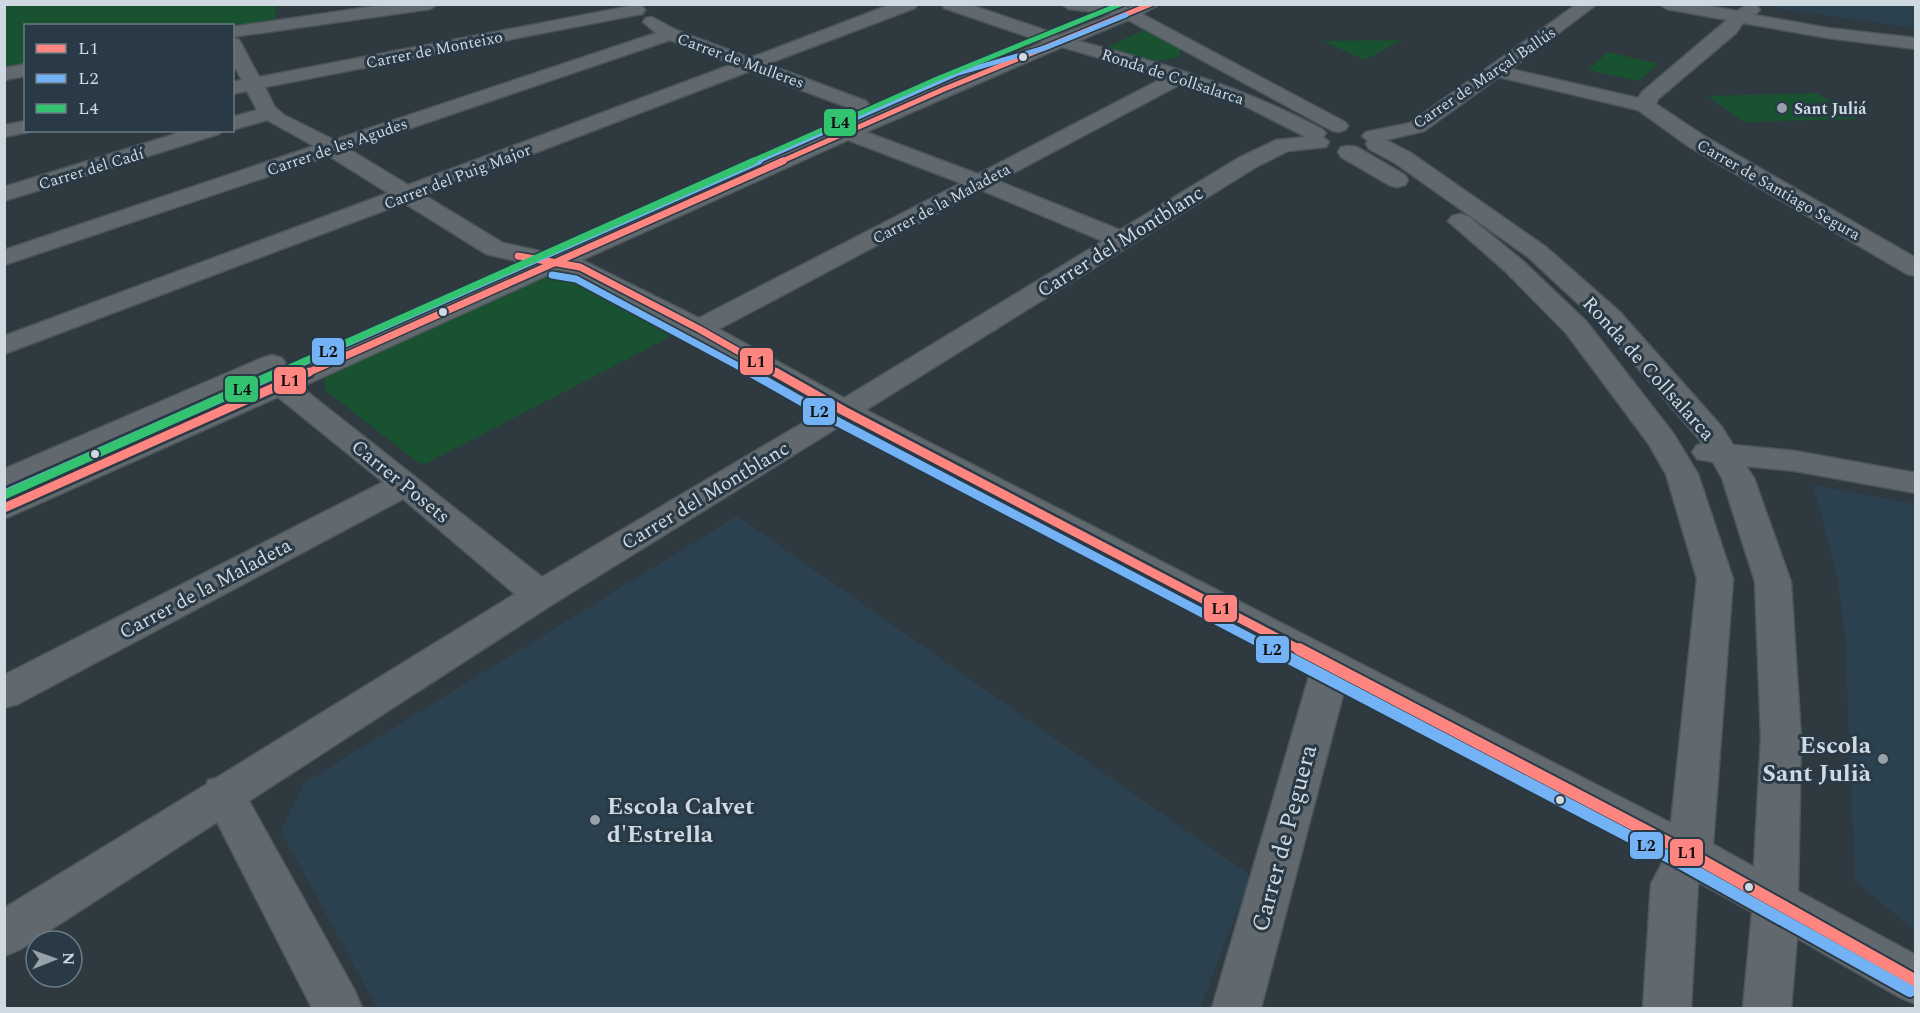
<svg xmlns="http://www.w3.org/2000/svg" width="1920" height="1013" font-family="Spectral,serif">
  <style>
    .built { fill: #2c4150 }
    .green { fill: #185230 }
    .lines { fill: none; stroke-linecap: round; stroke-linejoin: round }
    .stream { fill: #112025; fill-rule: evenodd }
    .minor-casing { stroke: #4c555a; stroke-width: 3 }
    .minor { fill: #61696e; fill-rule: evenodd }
    .bus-1-far3-casing { stroke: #293a46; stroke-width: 8 }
    .bus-1-far2-casing { stroke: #293a46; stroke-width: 10 }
    .bus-1-far1-casing { stroke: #293a46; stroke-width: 14 }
    .bus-1-casing { stroke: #293a46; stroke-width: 16 }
    .bus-2-far3-casing { stroke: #293a46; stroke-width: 8 }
    .bus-2-far2-casing { stroke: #293a46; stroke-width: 10 }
    .bus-2-far1-casing { stroke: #293a46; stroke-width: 14 }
    .bus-2-casing { stroke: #293a46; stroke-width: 16 }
    .bus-3-far2-casing { stroke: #293a46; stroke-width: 8 }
    .bus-3-far1-casing { stroke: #293a46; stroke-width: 10 }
    .bus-3-casing { stroke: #293a46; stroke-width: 14 }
    .bus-1-far3 { stroke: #ff8680; stroke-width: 5 }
    .bus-1-far2 { stroke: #ff8680; stroke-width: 7 }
    .bus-1-far1 { stroke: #ff8680; stroke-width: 9 }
    .bus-1 { stroke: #ff8680; stroke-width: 12 }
    .bus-2-far3 { stroke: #73b2f4; stroke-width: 5 }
    .bus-2-far2 { stroke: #73b2f4; stroke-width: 7 }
    .bus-2-far1 { stroke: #73b2f4; stroke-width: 9 }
    .bus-2 { stroke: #73b2f4; stroke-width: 12 }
    .bus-3-far2 { stroke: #33c270; stroke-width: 5 }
    .bus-3-far1 { stroke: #33c270; stroke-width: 7 }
    .bus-3 { stroke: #33c270; stroke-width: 9 }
    .bus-dot { fill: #cfd9e1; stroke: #293a46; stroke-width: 2 }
    .poi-dot { fill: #97a1a9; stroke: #293a46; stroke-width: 2 }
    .labels { text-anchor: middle; stroke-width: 6; stroke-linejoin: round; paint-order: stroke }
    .far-street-label { font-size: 16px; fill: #cfd9e1; stroke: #293a46 }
    .far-poi-label { font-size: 16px; font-weight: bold; fill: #cfd9e1; stroke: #293a46; text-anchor: start }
    .street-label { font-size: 20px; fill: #cfd9e1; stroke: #293a46 }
    .near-poi-label { font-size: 24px; font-weight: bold; fill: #cfd9e1; stroke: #293a46; text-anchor: end }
    .near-street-label { font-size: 24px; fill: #cfd9e1; stroke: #293a46 }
    .line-badge { stroke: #293a46; stroke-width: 2 }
    .pale-badge-label { font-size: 16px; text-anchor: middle; font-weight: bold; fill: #111 }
  </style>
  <rect width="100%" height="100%" fill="#2f3940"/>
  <g class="built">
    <polygon points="1778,4 1915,5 1915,28 1775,8"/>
    <polygon points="1813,485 1915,504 1915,930 1855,881 1845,637 1838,580"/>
    <polygon points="737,516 1251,876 1200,1008 377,1008 281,831 304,783"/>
  </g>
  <g class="green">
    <polygon points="5,5 276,5 275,20 233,28 232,26 26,26 25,66 5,70"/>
    <polygon points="1144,30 1178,48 1180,51 1180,57 1157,61 1105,48"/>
    <polygon points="1401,40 1365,60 1322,41"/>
    <polygon points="1608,52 1658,64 1638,81 1588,70"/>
    <polygon points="1817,93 1858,119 1744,122 1708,96"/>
    <polygon points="548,274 569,276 668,332 668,338 427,463 420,464 326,391 324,384 326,375"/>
  </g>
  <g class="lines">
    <polygon class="stream" points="4,4 14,4 4,7"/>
    <defs>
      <g id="minor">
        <polygon points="390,4 438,4 430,9 232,37 232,27"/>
        <path d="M892 4H917L915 8 767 64 866 101 869 105 866 109H852L750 71 424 195 503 243 553 254 829 133 826 128 829 124 836 122 847 125 1043 42 944 8 942 4H968L1059 35 1113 14 1069 9 1061 4H1119L1128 8 1136 4H1160L1142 14 1345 122 1348 126 1345 130 1338 132 1331 130 1128 20 1078 41C1163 63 1245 88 1322 129L1326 133 1323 137 1329 142 1326 147 1288 151 1256 167 866 410 1671 823 1697 579 1666 474 1648 443 1566 333 1505 271 1448 221 1452 216 1460 214 1468 216 1523 261 1586 321 1673 433 1698 474 1733 579 1713 844 1754 867 1761 738 1755 582 1722 478 1713 462 1697 459 1692 452 1697 445 1702 444 1698 438 1600 324 1528 257 1395 163 1369 149 1366 144 1368 141 1362 136 1366 132 1410 123 1577 4H1597L1511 69 1638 98 1642 92 1727 20 1667 9 1659 4H1698L1737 11 1745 6H1757L1760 10 1755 15 1828 28 1916 38V49L1828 38 1743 23 1736 33 1658 99 1656 104 1704 136 1916 258V276L1907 274 1688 146 1638 110 1499 77 1424 131 1386 140 1411 153 1546 247 1620 312 1722 427 1733 445 1795 451 1916 473V493L1795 471 1746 466 1754 478 1791 582 1801 738 1798 891 1916 955V1004L1899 997 1797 938 1791 1008H1743L1752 912 1698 882 1691 1008H1643L1651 884 1663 861 1344 691 1261 1008H1212L1310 673 845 423 553 604 249 801 355 991 362 1008H312L217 822 21 949 4 956V908L207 784 208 780 216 778 515 594 403 499 18 704 4 708V675L383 482 278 397 4 519V495L260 383 258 381 4 491V469L262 358 272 355 282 358 286 364 281 371 283 372 530 264 486 254 404 203 4 354V336L388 193 329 156 4 265V250L314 146 267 120 232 130V117L257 110 247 91 232 94V82L242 80 232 62V38L238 39 241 43 259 77 636 5 642 6 645 10 642 14 636 15 265 87 274 106 284 115 334 140 656 33 643 22 646 18 652 17 676 30 750 58ZM670 40 733 64 408 185 349 149ZM1062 47 1165 77 978 174 866 132ZM1183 83 1247 107 1306 137 1276 140 1240 157 1120 230 998 181ZM848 140 961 183 699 318 582 260ZM981 190 1103 241 844 398 719 329ZM559 270 572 273 689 335 823 411 542 577 301 387Z"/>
        <polygon points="26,64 26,76 4,80 4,68"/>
        <polygon points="26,121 26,130 33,131 4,137 4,125"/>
        <polygon points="188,130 222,130 219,134 4,201 4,187"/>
        <polygon points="1349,146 1357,147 1405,175 1408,180 1405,185 1397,187 1389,185 1341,157 1338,152 1341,147"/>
      </g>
    </defs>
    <use href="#minor" class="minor-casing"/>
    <use href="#minor" class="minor"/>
    <defs>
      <polyline id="bus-1-far3" points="780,162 942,90 1151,4"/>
      <g id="bus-1-far2">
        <polyline points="518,256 580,267 699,329 778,374"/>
        <polyline points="305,374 783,161"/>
      </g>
      <g id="bus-1-far1">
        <polyline points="775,372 844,411 1302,651"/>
        <polyline points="4,508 309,372"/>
      </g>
      <polyline id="bus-1" points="1299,649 1690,854 1916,981"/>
      <polyline id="bus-2-far3" points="756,162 958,73 1045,48 1126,15"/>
      <g id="bus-2-far2">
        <polyline points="552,275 576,279 753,374"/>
        <polyline points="277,374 759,161"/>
      </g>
      <g id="bus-2-far1">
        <polyline points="750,372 838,422 1275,651"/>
        <polyline points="9,492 280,372"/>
      </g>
      <polyline id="bus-2" points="1272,649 1684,865 1910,991"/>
      <polyline id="bus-3-far2" points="750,162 937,79 1121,4"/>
      <polyline id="bus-3-far1" points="276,374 754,161"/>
      <polyline id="bus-3" points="4,495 279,372"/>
    </defs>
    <use href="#bus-1-far3" class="bus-1-far3-casing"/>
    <use href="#bus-1-far2" class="bus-1-far2-casing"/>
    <use href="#bus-1-far1" class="bus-1-far1-casing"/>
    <use href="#bus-1" class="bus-1-casing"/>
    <use href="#bus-2-far3" class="bus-2-far3-casing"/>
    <use href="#bus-2-far2" class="bus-2-far2-casing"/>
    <use href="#bus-2-far1" class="bus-2-far1-casing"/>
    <use href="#bus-2" class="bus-2-casing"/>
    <use href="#bus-3-far2" class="bus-3-far2-casing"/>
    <use href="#bus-3-far1" class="bus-3-far1-casing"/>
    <use href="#bus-3" class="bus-3-casing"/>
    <use href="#bus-1-far3" class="bus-1-far3"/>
    <use href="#bus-1-far2" class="bus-1-far2"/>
    <use href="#bus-1-far1" class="bus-1-far1"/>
    <use href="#bus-1" class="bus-1"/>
    <use href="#bus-2-far3" class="bus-2-far3"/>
    <use href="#bus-2-far2" class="bus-2-far2"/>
    <use href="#bus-2-far1" class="bus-2-far1"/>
    <use href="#bus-2" class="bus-2"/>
    <use href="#bus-3-far2" class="bus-3-far2"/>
    <use href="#bus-3-far1" class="bus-3-far1"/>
    <use href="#bus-3" class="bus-3"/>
  </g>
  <g class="bus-dot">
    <circle cx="1023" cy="57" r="5"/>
    <circle cx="443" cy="312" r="5"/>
    <circle cx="95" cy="454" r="5"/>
    <circle cx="1560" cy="800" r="5"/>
    <circle cx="1749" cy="887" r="5"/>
  </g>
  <g class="poi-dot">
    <circle cx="1782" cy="108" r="6"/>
    <circle cx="1883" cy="759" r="6"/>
    <circle cx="595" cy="820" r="6"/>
  </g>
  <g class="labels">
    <g class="far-street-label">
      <text transform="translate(434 49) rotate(-11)" y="6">Carrer de Monteixo</text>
      <text transform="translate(741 60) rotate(20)" y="6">Carrer de Mulleres</text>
      <text transform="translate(1173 76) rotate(18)" y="6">Ronda de Collsalarca</text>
      <text transform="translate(1484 77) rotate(-34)" y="6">Carrer de Marçal Ballús</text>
      <text transform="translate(337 146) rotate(-19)" y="6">Carrer de les Agudes</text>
      <text transform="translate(91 168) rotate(-17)" y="6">Carrer del Cadí</text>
      <text transform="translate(457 176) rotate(-21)" y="6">Carrer del Puig Major</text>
      <text transform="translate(1779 189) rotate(30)" y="6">Carrer de Santiago Segura</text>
      <text transform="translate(941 203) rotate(-28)" y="6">Carrer de la Maladeta</text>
    </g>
    <g class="far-poi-label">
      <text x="1794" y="114">Sant Juliá</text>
    </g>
    <g class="street-label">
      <text transform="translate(1120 241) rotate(-32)" y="7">Carrer del Montblanc</text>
      <text transform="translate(1649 368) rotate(48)" y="7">Ronda de Collsalarca</text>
      <text transform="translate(401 481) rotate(39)" y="7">Carrer Posets</text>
      <text transform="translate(705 495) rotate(-31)" y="7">Carrer del Montblanc</text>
      <text transform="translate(205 588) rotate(-28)" y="7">Carrer de la Maladeta</text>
    </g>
    <g class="near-poi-label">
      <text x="1871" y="753">Escola<tspan x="1871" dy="28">Sant Julià</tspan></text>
      <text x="607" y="814" text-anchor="start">Escola Calvet<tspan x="607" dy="28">d'Estrella</tspan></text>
    </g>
    <g class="near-street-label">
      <text transform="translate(1284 838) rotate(-75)" y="8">Carrer de Peguera</text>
    </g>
  </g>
  <g class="line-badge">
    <rect x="823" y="108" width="34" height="29" rx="6" fill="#33c270"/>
    <rect x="311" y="337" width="34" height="29" rx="6" fill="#73b2f4"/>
    <rect x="739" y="347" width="35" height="29" rx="6" fill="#ff8680"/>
    <rect x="273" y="366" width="34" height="29" rx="6" fill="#ff8680"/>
    <rect x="224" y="375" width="35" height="28" rx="6" fill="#33c270"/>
    <rect x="802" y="397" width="34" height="29" rx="6" fill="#73b2f4"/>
    <rect x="1203" y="594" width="35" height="29" rx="6" fill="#ff8680"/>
    <rect x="1255" y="635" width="35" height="29" rx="6" fill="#73b2f4"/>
    <rect x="1629" y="831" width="35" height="29" rx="6" fill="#73b2f4"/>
    <rect x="1669" y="838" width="35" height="29" rx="6" fill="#ff8680"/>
  </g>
  <g class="pale-badge-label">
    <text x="840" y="128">L4</text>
    <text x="328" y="357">L2</text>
    <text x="756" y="367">L1</text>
    <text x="290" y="386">L1</text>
    <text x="242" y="395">L4</text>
    <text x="819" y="417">L2</text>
    <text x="1221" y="614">L1</text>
    <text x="1272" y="655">L2</text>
    <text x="1646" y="851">L2</text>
    <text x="1687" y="858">L1</text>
  </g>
  <rect width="1920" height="1013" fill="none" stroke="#cfd9e1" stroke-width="12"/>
  <rect x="24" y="24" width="210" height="108" fill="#293a46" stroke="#6b7a84" stroke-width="1.5"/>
  <rect x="36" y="44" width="30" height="9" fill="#ff8680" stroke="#6b7a84" stroke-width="1.5"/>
  <text x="78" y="54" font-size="18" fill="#cfd9e1">L1</text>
  <rect x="36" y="74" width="30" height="9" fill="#73b2f4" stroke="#6b7a84" stroke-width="1.5"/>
  <text x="78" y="84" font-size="18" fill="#cfd9e1">L2</text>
  <rect x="36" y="104" width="30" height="9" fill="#33c270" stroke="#6b7a84" stroke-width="1.5"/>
  <text x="78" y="114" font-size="18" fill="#cfd9e1">L4</text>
  <g transform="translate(54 959) rotate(89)"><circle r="28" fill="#293a46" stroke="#6b7a84" stroke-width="1.5"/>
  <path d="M0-4.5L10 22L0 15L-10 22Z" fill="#97a1a9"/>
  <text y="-9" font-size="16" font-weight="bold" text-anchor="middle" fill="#cfd9e1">N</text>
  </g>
</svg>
